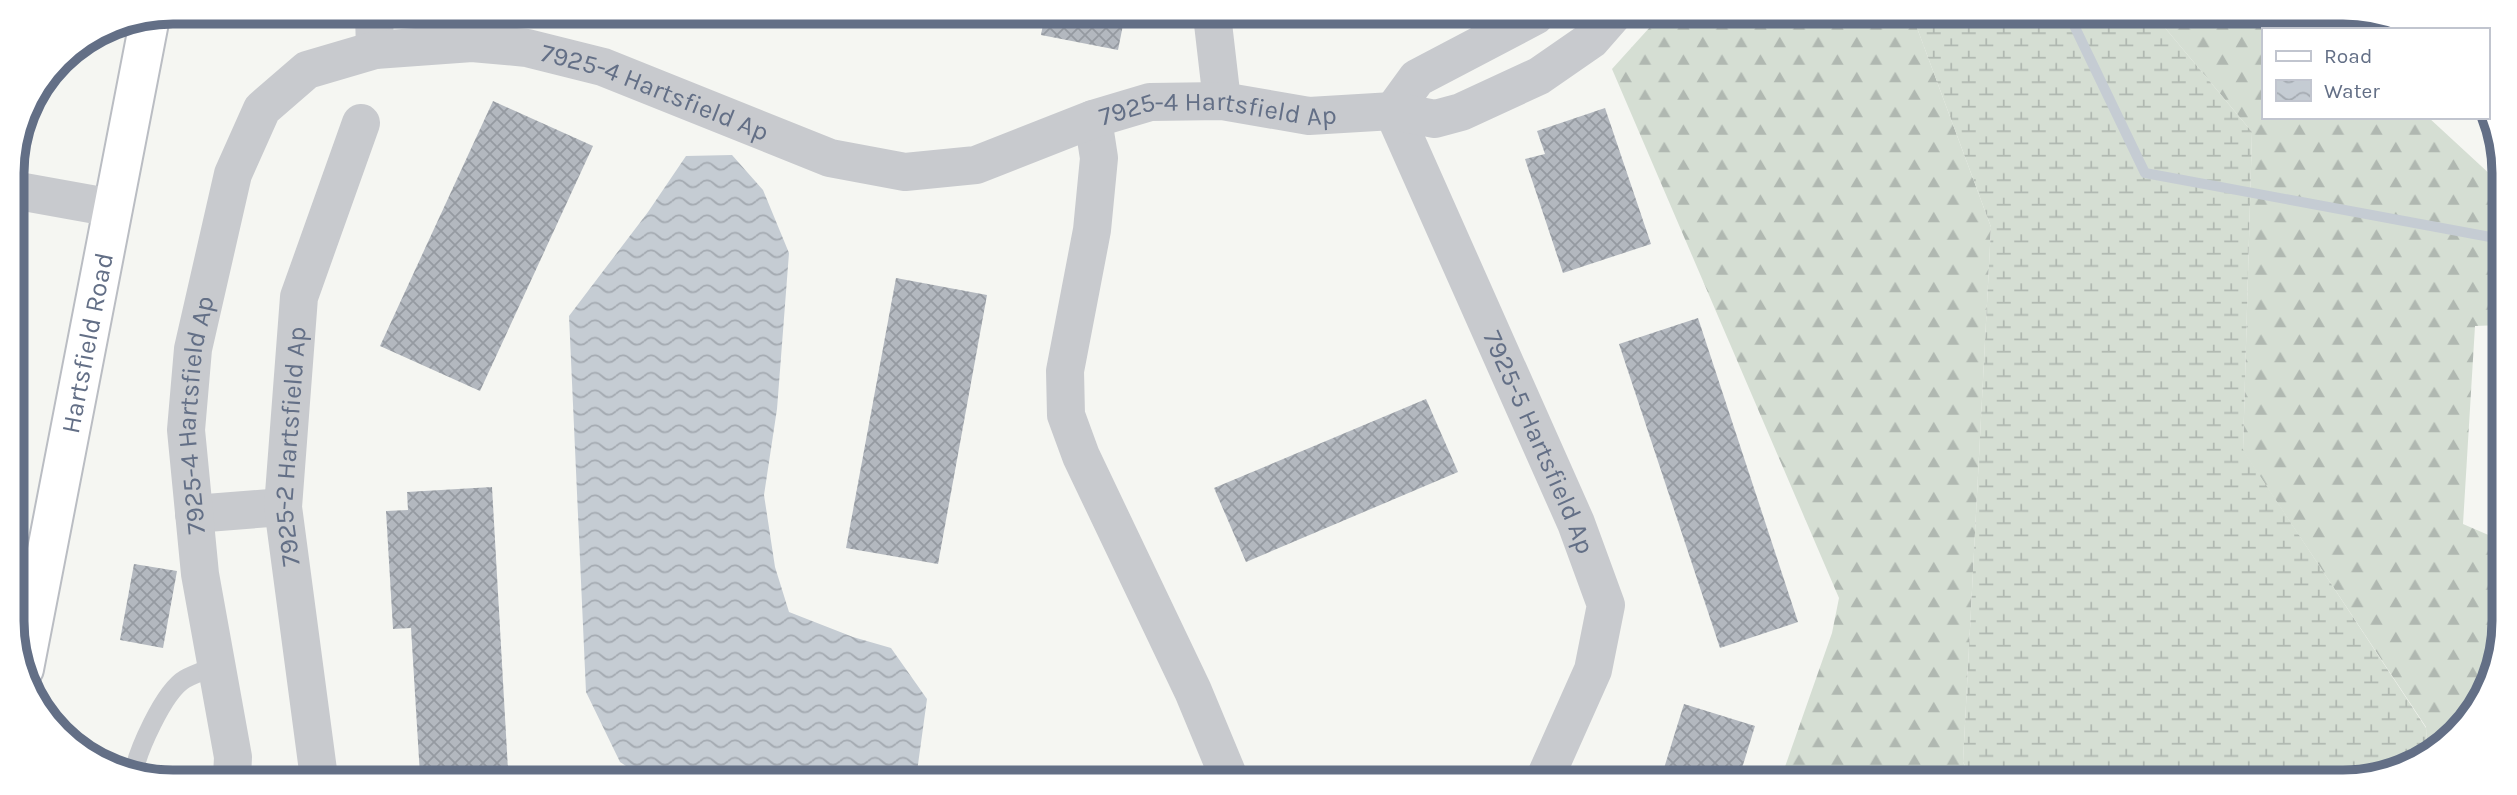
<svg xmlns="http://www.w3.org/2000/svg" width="2517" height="795" font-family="Karla,sans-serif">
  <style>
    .forest { fill: url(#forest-firs) }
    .wetland { fill: url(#wetland-marsh) }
    .water { fill: url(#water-waves) }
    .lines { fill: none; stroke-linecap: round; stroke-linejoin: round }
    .stream { stroke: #c5ccd3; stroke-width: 10 }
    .building { fill: url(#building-cross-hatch) }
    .secondary-casing { stroke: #babdc3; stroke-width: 42 }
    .lane { stroke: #c8cace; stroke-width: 19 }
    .street { stroke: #c8cace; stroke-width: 38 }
    .secondary { stroke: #fff; stroke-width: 38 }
    .labels { text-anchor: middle; stroke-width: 7; stroke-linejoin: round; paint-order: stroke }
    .street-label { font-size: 26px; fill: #636f86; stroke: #fff }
    .rim { fill: none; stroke: #636f86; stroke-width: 9 }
  </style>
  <defs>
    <pattern id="forest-firs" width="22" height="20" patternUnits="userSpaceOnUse" patternTransform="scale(1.75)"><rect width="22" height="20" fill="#d5ded3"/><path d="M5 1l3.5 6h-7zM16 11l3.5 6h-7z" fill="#b0b8b1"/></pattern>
    <pattern id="wetland-marsh" width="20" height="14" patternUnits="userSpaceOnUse" patternTransform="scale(1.75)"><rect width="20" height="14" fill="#d5ded3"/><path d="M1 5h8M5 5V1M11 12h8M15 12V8" fill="none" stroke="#b0b8b1"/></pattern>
    <pattern id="water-waves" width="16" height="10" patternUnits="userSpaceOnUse" patternTransform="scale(1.75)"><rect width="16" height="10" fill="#c5ccd3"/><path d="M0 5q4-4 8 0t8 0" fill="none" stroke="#a4aab1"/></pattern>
    <pattern id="building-cross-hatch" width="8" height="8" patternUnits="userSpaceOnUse" patternTransform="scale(1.75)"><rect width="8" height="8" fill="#b3b8bf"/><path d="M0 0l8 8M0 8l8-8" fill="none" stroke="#959aa1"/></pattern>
  </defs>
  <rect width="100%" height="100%" fill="#f5f6f2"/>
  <g class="forest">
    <polygon points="1660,16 1913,17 1991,227 1963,762 1973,782 1780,781 1832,633 1839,598 1612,69"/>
    <polygon points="2156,17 2321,18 2334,30 2263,30 2263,117 2428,117 2493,177 2502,180 2501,325 2475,326 2463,524 2500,540 2499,663 2442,749 2427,755 2426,727 2243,451 2252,132"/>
  </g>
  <polygon class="wetland" points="1913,17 2156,17 2252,132 2243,450 2426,728 2427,755 2353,782 1973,782 1963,762 1991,227"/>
  <polygon class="water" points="732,155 763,190 789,253 777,409 764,495 775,567 789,612 853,637 891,648 927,699 916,779 644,778 620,762 586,692 569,316 648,212 686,156"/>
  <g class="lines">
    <polyline class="stream" points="2070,17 2145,173 2501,239"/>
  </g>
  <g class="building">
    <polygon points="1045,14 1125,15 1118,50 1041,35"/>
    <polygon points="493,101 593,146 480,391 380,346"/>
    <polygon points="1605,108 1651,244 1563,273 1525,159 1545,154 1537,131"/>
    <polygon points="896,278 987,295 938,564 846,548"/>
    <polygon points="1698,318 1798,622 1720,648 1619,344"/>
    <polygon points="1426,399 1458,472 1246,562 1214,488"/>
    <polygon points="492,487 508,770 420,775 411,628 393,629 386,511 408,510 407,492"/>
    <polygon points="134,564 177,571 163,648 120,640"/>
    <polygon points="1684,704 1755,726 1738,781 1660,781"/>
  </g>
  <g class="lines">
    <defs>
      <g id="secondary">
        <path id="s4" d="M24 669 150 17"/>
      </g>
    </defs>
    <use href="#secondary" class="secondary-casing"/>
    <path class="lane" d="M133 777C136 753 164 691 185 679 194 674 206 670 216 666"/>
    <g class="street">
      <polyline points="374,13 375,50"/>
      <polyline points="1212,15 1222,101"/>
      <path id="s1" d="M1393 111 1576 523 1606 605 1593 670 1544 780"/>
      <polyline points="1393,111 1417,78 1535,16"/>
      <polyline points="1093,119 1099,158 1092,230 1065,371 1066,415 1081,456 1193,691 1230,780"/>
      <polyline points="13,190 113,208"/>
      <polyline points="194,514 283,507"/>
      <path id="s2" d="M232 777 233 757 200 574 186 430 193 349 233 174 262 109 307 70 375 50 472 43 527 48 603 67 830 158 905 172 976 165 1093 119 1150 102 1222 101 1309 116 1393 111 1435 119 1461 112 1539 76 1591 40 1612 16"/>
      <path id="s3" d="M319 778 283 507 299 297 361 123"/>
    </g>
    <use href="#secondary" class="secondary"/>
  </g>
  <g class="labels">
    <g class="street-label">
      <text dy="9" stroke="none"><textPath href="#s2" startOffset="1101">7925-4 Hartsfield Ap</textPath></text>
      <text dy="9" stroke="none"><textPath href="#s2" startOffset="1689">7925-4 Hartsfield Ap</textPath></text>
      <text dy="9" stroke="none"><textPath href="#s4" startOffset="332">Hartsfield Road</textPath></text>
      <text dy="9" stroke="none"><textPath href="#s2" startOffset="366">7925-4 Hartsfield Ap</textPath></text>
      <text dy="9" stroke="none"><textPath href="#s1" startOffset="362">7925-5 Hartsfield Ap</textPath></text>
      <text dy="9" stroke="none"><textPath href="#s3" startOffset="334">7925-2 Hartsfield Ap</textPath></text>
    </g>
  </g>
  <path d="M0 0H2517V795H0ZM173 24H2343A149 149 0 0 1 2492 173V621A149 149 0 0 1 2343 770H173A149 149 0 0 1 24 621V173A149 149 0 0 1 173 24Z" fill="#fff" fill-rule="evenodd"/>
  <path class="rim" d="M173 24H2343A149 149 0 0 1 2492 173V621A149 149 0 0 1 2343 770H173A149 149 0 0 1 24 621V173A149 149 0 0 1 173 24Z"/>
  <rect x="2262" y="28" width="228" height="91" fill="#ffffff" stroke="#c1c5cf" stroke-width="2"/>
  <rect x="2276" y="51" width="35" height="10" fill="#ffffff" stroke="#c1c5cf" stroke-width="2"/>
  <text x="2324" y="63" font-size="21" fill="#636f86">Road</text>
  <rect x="2276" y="80" width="35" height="21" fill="url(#water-waves)" stroke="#c1c5cf" stroke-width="2"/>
  <text x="2324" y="98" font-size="21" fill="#636f86">Water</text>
</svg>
